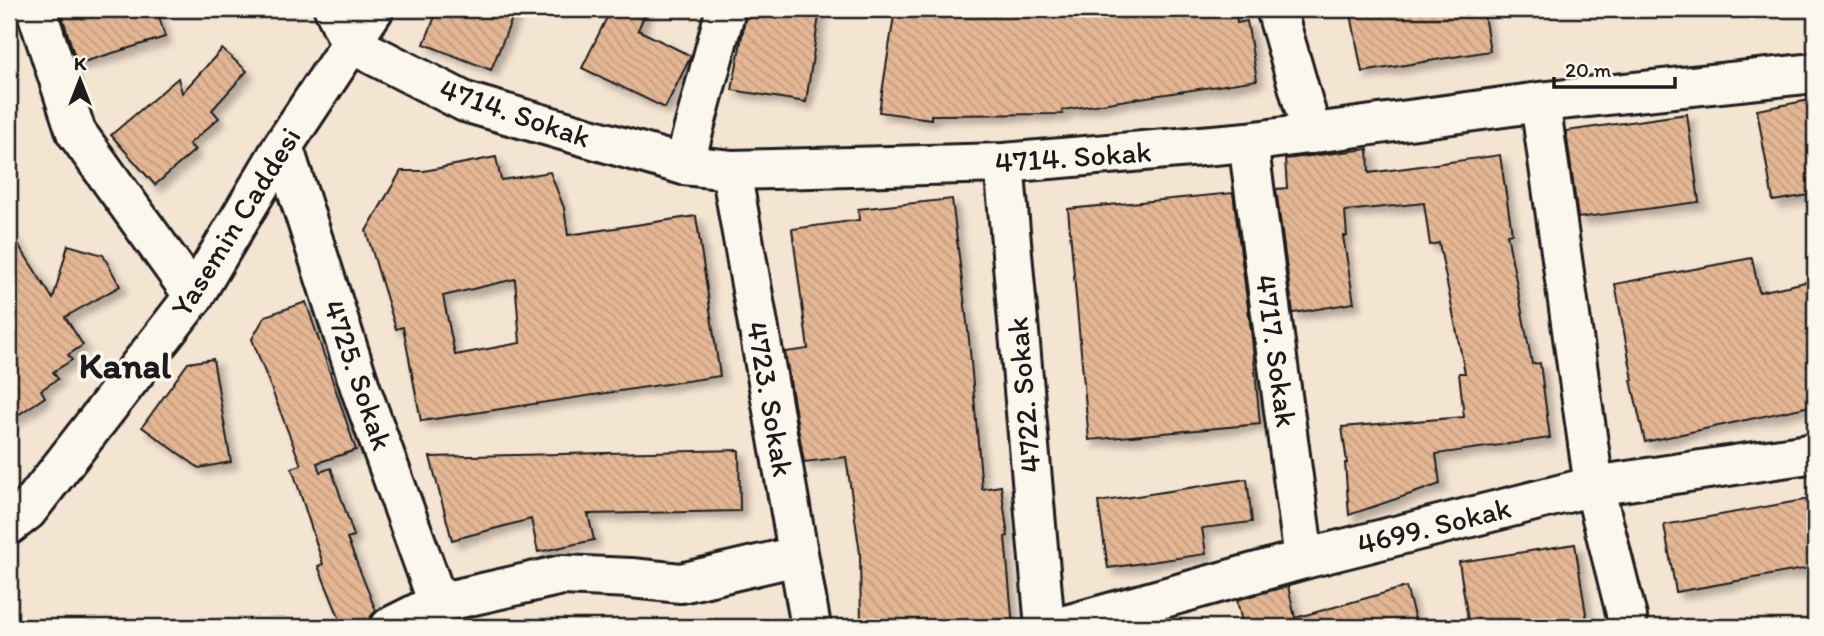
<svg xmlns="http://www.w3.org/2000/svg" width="1824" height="636" font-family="Itim,sans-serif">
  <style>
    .building { fill: url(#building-back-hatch); stroke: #1c1c1c; stroke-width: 2; fill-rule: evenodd; filter: url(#shadow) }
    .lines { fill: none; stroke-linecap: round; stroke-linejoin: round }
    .minor-casing { stroke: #1c1c1c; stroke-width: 44 }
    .minor { stroke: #fbf7ec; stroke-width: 38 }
    .labels { text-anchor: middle; stroke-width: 7; stroke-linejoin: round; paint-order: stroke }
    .street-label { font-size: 30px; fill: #1c1c1c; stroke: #fbf7ec }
    .district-label { font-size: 37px; font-weight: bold; fill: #1c1c1c; stroke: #fbf7ec }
  </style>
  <defs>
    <pattern id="building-back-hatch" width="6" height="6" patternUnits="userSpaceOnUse" patternTransform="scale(1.75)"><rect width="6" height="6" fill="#e3b694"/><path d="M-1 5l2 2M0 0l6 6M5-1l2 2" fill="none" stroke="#c29c7f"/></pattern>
    <filter id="shadow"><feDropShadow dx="6" dy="6" stdDeviation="3.5" flood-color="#0004"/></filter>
  </defs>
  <rect width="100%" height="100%" fill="#f4e4d2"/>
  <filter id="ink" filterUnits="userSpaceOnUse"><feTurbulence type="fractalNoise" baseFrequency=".0143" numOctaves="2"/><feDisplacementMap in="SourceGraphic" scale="14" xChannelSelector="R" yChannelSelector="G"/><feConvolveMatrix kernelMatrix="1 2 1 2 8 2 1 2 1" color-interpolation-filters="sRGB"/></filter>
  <g filter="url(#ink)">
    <g class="building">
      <polygon points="60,9 157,9 165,37 77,64"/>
      <polygon points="438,9 516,9 491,70 424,44"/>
      <polygon points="611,9 647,9 638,30 691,56 665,108 582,68"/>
      <polygon points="747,9 820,9 806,102 732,90"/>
      <polygon points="895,9 1236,9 1237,23 1247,21 1257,80 1062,110 1063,114 931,115 931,119 879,112"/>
      <polygon points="1350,9 1483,9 1490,51 1362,72"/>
      <polygon points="222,49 247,71 212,110 219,118 189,144 195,150 155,185 111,135 178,78 182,93"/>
      <polygon points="1815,99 1815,194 1773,201 1757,110"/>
      <polygon points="1687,114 1699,202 1578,218 1566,131"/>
      <polygon points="1368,149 1369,173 1500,155 1512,233 1507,234 1532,364 1540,363 1550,438 1436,454 1440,484 1349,515 1345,463 1347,463 1342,427 1464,417 1459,373 1465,373 1439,243 1430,245 1424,203 1345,211 1347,236 1343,236 1354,303 1293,313 1276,189 1287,188 1285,159"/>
      <path d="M496 157 501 180 550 172 564 208 568 235 696 216 720 376 421 421 403 327 396 329 366 231 401 171H424ZM515 279 520 343 455 355 443 296Z"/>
      <polygon points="1233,193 1252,338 1260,424 1089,440 1068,209"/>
      <polygon points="952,199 969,339 982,489 1001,486 1008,536 1005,537 1013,627 861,627 860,553 846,457 804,462 785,352 808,349 792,229 859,220 858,209"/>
      <polygon points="9,230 53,299 68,245 103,255 120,286 65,317 83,345 68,355 72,360 53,372 58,379 41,390 45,397 9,421"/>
      <polygon points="1752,258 1759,292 1815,280 1815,405 1645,442 1631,380 1633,380 1615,284"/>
      <polygon points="306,302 356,450 317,463 320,472 331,468 354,536 347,538 376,611 371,616 368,627 343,627 318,566 323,564 292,468 301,465 252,339 265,316"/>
      <polygon points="213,359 231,462 199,468 142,427 188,363"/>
      <polygon points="739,450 740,511 588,514 594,540 538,552 531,519 452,540 430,457"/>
      <polygon points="1247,479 1252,522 1202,528 1206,554 1108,568 1098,502"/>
      <polygon points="1815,498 1815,567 1676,592 1664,525"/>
      <polygon points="1575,544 1588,627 1469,627 1459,562"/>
      <polygon points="1288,586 1295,618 1406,587 1417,627 1243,627 1237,600"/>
    </g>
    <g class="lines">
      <defs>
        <g id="minor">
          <polyline points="36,9 76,132 194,296"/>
          <polyline points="334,9 350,43 465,102 684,165 731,170 1004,163 1248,142 1540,102 1815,73"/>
          <polyline points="1276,9 1312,134"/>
          <polyline points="1540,102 1594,486 1627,617 1626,627"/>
          <polyline points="1248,142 1304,559"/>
          <polyline points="283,146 361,390 438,603"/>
          <polyline points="1004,163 1045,627"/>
          <polyline points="684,165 726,9"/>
          <polyline points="731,170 811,627"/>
          <polyline points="9,525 27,511 194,296 283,146 374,9"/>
          <polyline points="390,627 438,603 562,575 631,578 681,583 797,556"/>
          <polyline points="1059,627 1304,559 1594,486 1815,453"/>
        </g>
      </defs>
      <use href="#minor" class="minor-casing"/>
      <use href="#minor" class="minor"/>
    </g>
  </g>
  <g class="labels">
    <g class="street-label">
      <text transform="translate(515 113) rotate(19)" y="10">4714. Sokak</text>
      <text transform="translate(1073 157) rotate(-4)" y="10">4714. Sokak</text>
      <text transform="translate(236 222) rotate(-58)" y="10">Yasemin Caddesi</text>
      <text transform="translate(1276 351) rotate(82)" y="10">4717. Sokak</text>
      <text transform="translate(358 375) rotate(71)" y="10">4725. Sokak</text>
      <text transform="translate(1024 395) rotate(-95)" y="10">4722. Sokak</text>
      <text transform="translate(770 399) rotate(80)" y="10">4723. Sokak</text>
      <text transform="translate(1434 526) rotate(-14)" y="10">4699. Sokak</text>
    </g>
    <g class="district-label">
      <text x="125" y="378">Kanal</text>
    </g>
  </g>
  <rect width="1824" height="636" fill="none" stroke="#fbf7ec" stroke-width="35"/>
  <rect x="18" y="18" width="1789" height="601" fill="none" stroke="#1c1c1c" stroke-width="2.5" filter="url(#ink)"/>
  <g transform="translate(80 80)" stroke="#fbf7ec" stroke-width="5" paint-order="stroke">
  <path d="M0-5L12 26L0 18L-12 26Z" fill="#1c1c1c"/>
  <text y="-10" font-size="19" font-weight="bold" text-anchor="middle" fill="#1c1c1c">K</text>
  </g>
  <path d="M1554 77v10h121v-10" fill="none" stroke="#1c1c1c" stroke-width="3.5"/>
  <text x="1565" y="77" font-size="21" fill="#1c1c1c" stroke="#fbf7ec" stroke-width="5" paint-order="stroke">20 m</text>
</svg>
